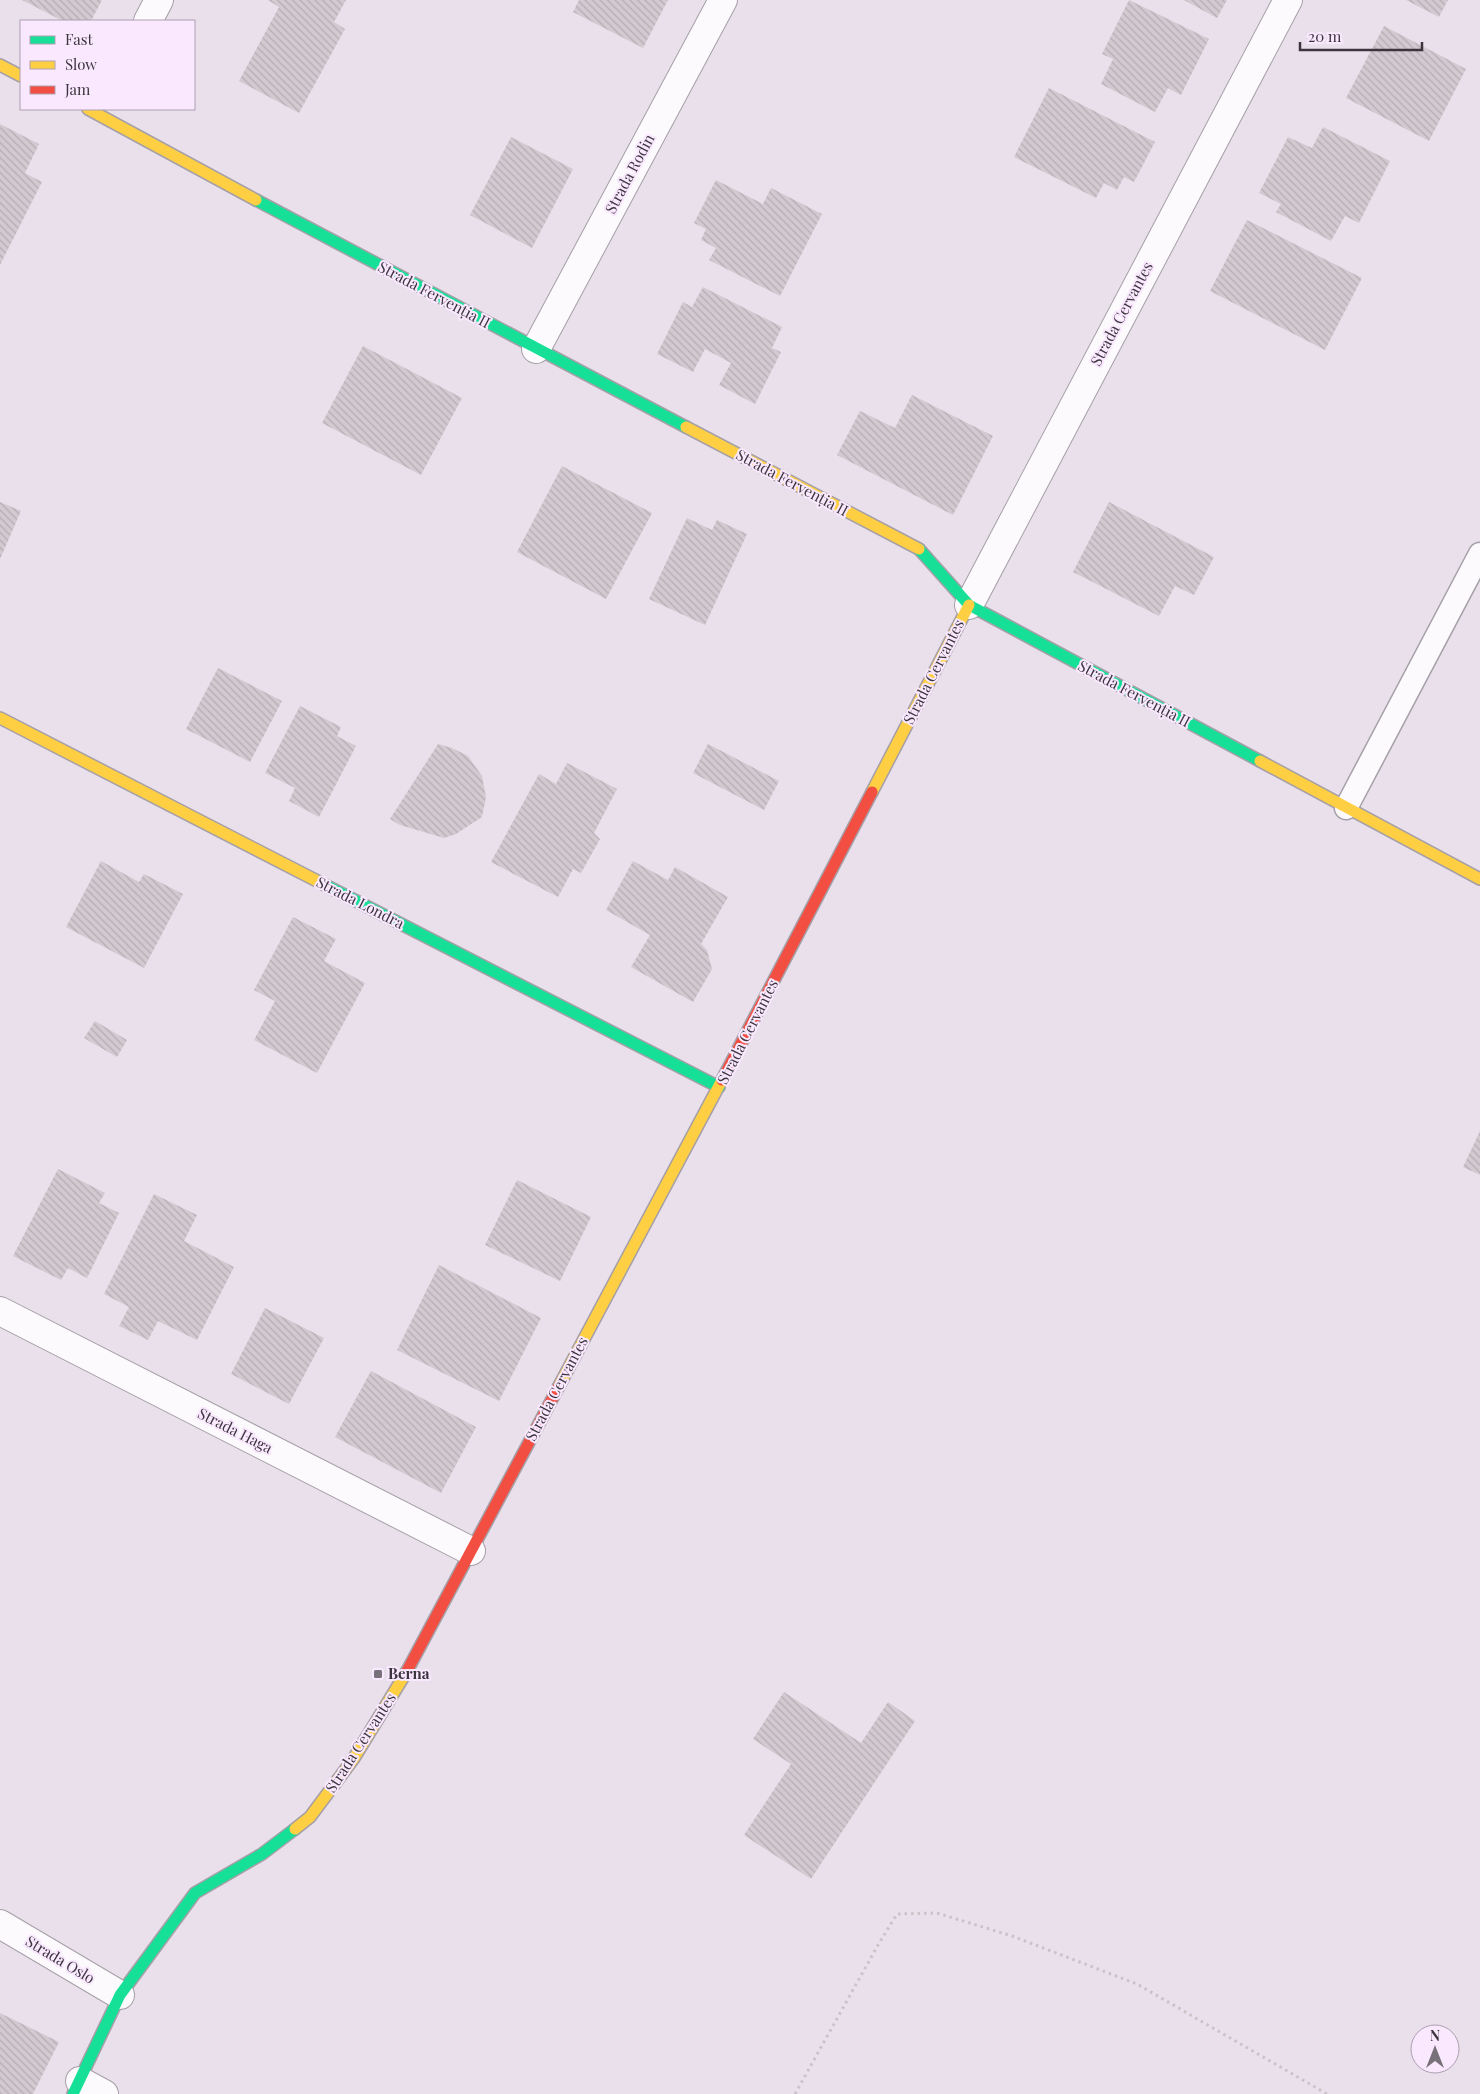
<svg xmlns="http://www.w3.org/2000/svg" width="1480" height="2094" font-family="'Playfair Display',serif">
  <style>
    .building { fill: url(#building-back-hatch) }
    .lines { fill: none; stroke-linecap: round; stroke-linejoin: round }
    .lane-casing { stroke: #a59fa7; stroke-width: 25 }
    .street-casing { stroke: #a59fa7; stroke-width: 30 }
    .fast-casing { stroke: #a59fa7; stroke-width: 14 }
    .slow-casing { stroke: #a59fa7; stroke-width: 14 }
    .jam-casing { stroke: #a59fa7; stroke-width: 14 }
    .path { stroke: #c7c3c7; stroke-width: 3; stroke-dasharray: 2.5 4; stroke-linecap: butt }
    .lane { stroke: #fcfafc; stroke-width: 22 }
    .street { stroke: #fcfafc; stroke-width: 28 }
    .fast { stroke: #16e098; stroke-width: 11 }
    .slow { stroke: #ffcf43; stroke-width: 11 }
    .jam { stroke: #f24e42; stroke-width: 11 }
    .poi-dot { fill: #79717a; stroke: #f9e8fe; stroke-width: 2 }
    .labels { text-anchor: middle; stroke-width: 4; stroke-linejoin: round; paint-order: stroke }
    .street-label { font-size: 15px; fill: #3c353d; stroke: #f9e8fe }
    .poi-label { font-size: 15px; font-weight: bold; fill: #3c353d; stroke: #f9e8fe; text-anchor: start }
  </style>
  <defs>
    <pattern id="building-back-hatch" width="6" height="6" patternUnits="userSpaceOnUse" patternTransform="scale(1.25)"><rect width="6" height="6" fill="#d2c9d1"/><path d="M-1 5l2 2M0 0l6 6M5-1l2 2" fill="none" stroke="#b5adb4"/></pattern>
  </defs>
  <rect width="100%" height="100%" fill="#e9e0eb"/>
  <g class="building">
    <polygon points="22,0 102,0 91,21 63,21"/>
    <polygon points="268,0 346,0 334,22 345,29 299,113 239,81 279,7"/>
    <polygon points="579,0 668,0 643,48 573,12"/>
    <polygon points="1129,0 1209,39 1181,95 1168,88 1155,112 1101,84 1113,59 1102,54"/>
    <polygon points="1184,0 1227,0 1217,18"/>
    <polygon points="1406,0 1448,0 1439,17"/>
    <polygon points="1384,26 1466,69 1429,141 1346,98"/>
    <polygon points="1049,88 1155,142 1134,182 1124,177 1117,190 1104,183 1096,198 1014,157"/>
    <polygon points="0,124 39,144 25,173 42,182 0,265"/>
    <polygon points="1323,127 1390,161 1359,223 1345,216 1331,241 1276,212 1281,204 1259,193 1288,137 1312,148"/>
    <polygon points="511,137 573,169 532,248 470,215"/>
    <polygon points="716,180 763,204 771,188 822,214 780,296 709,260 716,248 701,240 706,229 694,223"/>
    <polygon points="1247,220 1362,278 1325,350 1210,291"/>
    <polygon points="703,287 782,327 772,348 781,352 755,404 719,385 731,363 705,349 693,372 657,354 683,302 692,307"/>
    <polygon points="363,346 462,398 421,475 322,423"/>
    <polygon points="912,395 993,436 953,515 837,455 860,411 895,428"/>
    <polygon points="562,466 652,513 606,599 517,552"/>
    <polygon points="0,502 21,511 0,559"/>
    <polygon points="1109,502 1214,557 1194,595 1175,586 1159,616 1073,572"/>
    <polygon points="687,518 712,530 717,520 747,534 705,625 649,599"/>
    <polygon points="218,668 282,701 250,762 186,729"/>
    <polygon points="300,706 341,727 337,736 356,746 319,817 289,801 295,788 265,773"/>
    <polygon points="438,744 452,748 468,756 482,776 486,797 482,817 456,834 444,838 400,825 390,819"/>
    <polygon points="708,744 779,781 764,810 693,773"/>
    <polygon points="567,763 617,789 594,833 600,839 581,873 573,869 558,897 491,862 539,774 556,784"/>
    <polygon points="101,861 139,882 144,874 183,894 144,968 66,927"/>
    <polygon points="633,861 668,880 675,867 728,897 701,944 707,950 712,969 693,1002 631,967 650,935 606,910"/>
    <polygon points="293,917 336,939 324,961 365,983 317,1073 254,1040 275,1001 254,990"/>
    <polygon points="95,1021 127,1040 117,1057 84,1038"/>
    <polygon points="1480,1131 1480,1175 1463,1167"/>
    <polygon points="58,1169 105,1193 99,1203 119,1213 87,1278 68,1268 61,1280 13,1256"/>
    <polygon points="517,1180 591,1217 560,1281 485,1245"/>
    <polygon points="154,1194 197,1215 184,1241 234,1267 197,1340 158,1321 148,1340 119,1326 129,1307 104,1294"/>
    <polygon points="439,1265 541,1318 499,1401 397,1350"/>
    <polygon points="265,1308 324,1338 289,1404 231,1374"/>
    <polygon points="371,1371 476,1427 441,1493 335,1437"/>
    <polygon points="784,1692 861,1743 888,1702 915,1721 811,1879 744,1835 791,1764 753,1739"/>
    <polygon points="0,2013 59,2042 33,2094 0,2094"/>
  </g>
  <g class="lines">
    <defs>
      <polyline id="lane" points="1346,808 1480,554"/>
      <g id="street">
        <polyline points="148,21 159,0"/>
        <polyline points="536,349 723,0"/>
        <polyline points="969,605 1288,0"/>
        <polyline points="0,1311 471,1551"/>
        <polyline points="0,1924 120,1995"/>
        <polyline points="80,2081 104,2094"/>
      </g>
      <g id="fast">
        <polyline points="256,200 686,427"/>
        <polyline points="919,549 969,605 1260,761"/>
        <polyline points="325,885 719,1087"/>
        <polyline points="73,2094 120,1995 195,1893 262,1854 295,1829"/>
      </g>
      <g id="slow">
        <polyline points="0,65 21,76"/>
        <polyline points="88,109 256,200"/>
        <polyline points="686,427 919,549"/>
        <polyline points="0,718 325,885"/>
        <polyline points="1260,761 1480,879"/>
        <polyline points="872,792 969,605"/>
        <polyline points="559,1386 722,1080"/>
        <polyline points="295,1829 310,1817 354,1758 407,1671"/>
      </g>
      <g id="jam">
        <polyline points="722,1080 872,792"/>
        <polyline points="407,1671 559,1386"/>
      </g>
    </defs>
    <use href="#lane" class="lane-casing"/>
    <use href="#street" class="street-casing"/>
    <use href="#fast" class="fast-casing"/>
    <use href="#slow" class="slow-casing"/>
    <use href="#jam" class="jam-casing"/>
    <polyline class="path" points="795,2094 878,1945 897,1914 937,1913 1012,1936 1137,1984 1327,2094"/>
    <use href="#lane" class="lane"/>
    <use href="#street" class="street"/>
    <use href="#fast" class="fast"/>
    <use href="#slow" class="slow"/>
    <use href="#jam" class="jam"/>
  </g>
  <rect class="poi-dot" x="373" y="1669" width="10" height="10" rx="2.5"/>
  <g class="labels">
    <g class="street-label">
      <text transform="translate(630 174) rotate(-62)" y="5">Strada Rodin</text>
      <text transform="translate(434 295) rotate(28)" y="5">Strada Fervenția II</text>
      <text transform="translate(1122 314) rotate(-62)" y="5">Strada Cervantes</text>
      <text transform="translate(792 483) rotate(28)" y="5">Strada Fervenția II</text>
      <text transform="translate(934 672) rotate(-63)" y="5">Strada Cervantes</text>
      <text transform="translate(1134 694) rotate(28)" y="5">Strada Fervenția II</text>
      <text transform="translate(360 903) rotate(27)" y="5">Strada Londra</text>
      <text transform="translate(748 1032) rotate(-63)" y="5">Strada Cervantes</text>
      <text transform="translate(557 1389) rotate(-62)" y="5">Strada Cervantes</text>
      <text transform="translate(235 1431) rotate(27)" y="5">Strada Haga</text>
      <text transform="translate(361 1743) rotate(-57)" y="5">Strada Cervantes</text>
      <text transform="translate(60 1960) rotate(31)" y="5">Strada Oslo</text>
    </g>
    <g class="poi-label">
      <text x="388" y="1679">Berna</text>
    </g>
  </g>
  <rect x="20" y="20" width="175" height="90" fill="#f9e8fe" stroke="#ada0b1"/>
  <rect x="30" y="36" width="25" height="8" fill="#16e098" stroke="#ada0b1"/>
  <text x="65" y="45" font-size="15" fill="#3c353d">Fast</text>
  <rect x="30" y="61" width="25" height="8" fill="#ffcf43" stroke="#ada0b1"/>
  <text x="65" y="70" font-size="15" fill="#3c353d">Slow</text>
  <rect x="30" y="86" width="25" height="8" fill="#f24e42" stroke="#ada0b1"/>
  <text x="65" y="95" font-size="15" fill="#3c353d">Jam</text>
  <g transform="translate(1435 2049)"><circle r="24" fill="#f9e8fe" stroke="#ada0b1"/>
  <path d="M0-4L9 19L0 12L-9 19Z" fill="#79717a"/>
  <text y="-8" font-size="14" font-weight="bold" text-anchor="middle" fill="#3c353d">N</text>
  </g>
  <path d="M1300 42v8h122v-8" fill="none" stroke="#3c353d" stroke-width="2.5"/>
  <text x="1308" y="42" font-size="15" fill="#3c353d" stroke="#f9e8fe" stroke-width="4" paint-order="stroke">20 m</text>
</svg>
